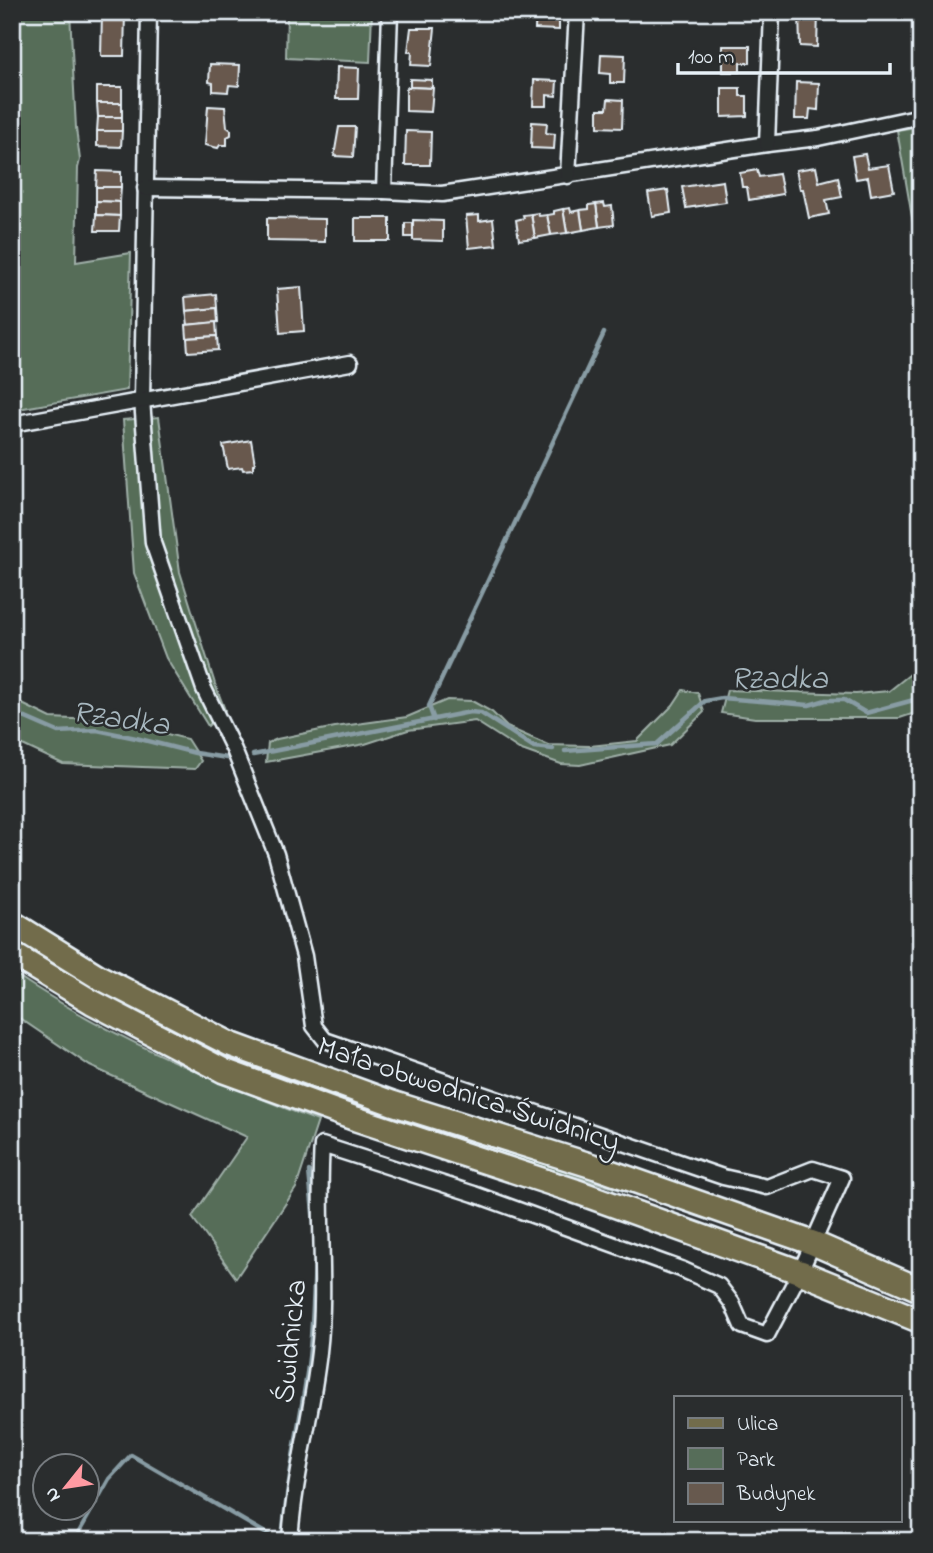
<svg xmlns="http://www.w3.org/2000/svg" width="933" height="1553" font-family="'Indie Flower',sans-serif">
  <style>
    .green { fill: #566d59; stroke: #9fafa8; stroke-width: 2 }
    .lines { fill: none; stroke-linecap: round; stroke-linejoin: round }
    .stream { stroke: #889ca4; stroke-width: 4.5 }
    .building { fill: #67594e; stroke: #e8f1f8; stroke-width: 2 }
    .minor-casing { stroke: #e8f1f8; stroke-width: 19 }
    .primary-casing { stroke: #e8f1f8; stroke-width: 28 }
    .minor { stroke: #2a2d2e; stroke-width: 14 }
    .primary { stroke: #726c4b; stroke-width: 23 }
    .labels { text-anchor: middle; stroke-width: 5; stroke-linejoin: round; paint-order: stroke }
    .street-label { font-size: 30px; fill: #e8f1f8; stroke: #2a2d2e }
    .water-label { font-size: 32px; font-style: italic; fill: #a8b8c0; stroke: #2a2d2e }
  </style>
  <rect width="100%" height="100%" fill="#2a2d2e"/>
  <filter id="ink" filterUnits="userSpaceOnUse"><feTurbulence type="fractalNoise" baseFrequency=".0143" numOctaves="2"/><feDisplacementMap in="SourceGraphic" scale="14" xChannelSelector="R" yChannelSelector="G"/><feConvolveMatrix kernelMatrix="1 2 1 2 8 2 1 2 1" color-interpolation-filters="sRGB"/></filter>
  <g filter="url(#ink)">
    <g class="green">
      <polygon points="12,12 70,12 76,128 80,160 78,168 76,262 131,253 127,390 12,410"/>
      <polygon points="287,12 372,12 370,62 286,58"/>
      <polygon points="921,126 921,251 918,252 897,130"/>
      <polygon points="159,417 180,572 215,684 225,710 208,726 166,658 134,573 123,420"/>
      <polygon points="921,654 921,711 900,718 755,718 721,713 727,690 856,694 889,691 914,671"/>
      <polygon points="683,690 698,693 704,712 670,745 580,765 561,764 519,749 475,721 408,730 365,744 266,762 268,743 277,739 335,727 407,717 447,700 472,701 492,712 507,727 548,745 590,746 637,741 673,705"/>
      <polygon points="12,699 51,718 116,721 187,739 201,761 195,769 63,764 12,740"/>
      <path d="M12 934 69 970 632 1189 630 1193C503 1154 374 1120 251 1071 167 1037 90 990 12 945Z"/>
      <path d="M12 972C106 1036 212 1080 318 1121L296 1188 236 1278 192 1217 247 1137 90 1066 12 1013Z"/>
    </g>
    <g class="lines">
      <g class="stream">
        <polyline points="12,712 58,732 97,730 136,738 195,753 227,758"/>
        <polyline points="434,720 429,706 604,333"/>
        <polyline points="565,751 657,744 705,701 722,698 809,705 826,700 844,700 866,713 921,698"/>
        <polyline points="253,755 470,712 481,713 534,747 553,749"/>
        <polyline points="309,1171 314,1224"/>
        <polyline points="74,1541 109,1479 131,1455 279,1541"/>
        <path d="M282 1541C286 1482 300 1424 308 1366 313 1329 314 1291 315 1253"/>
      </g>
    </g>
    <g class="building">
      <polygon points="102,12 125,12 124,56 101,56"/>
      <polygon points="536,12 559,15 559,30 535,29"/>
      <polygon points="602,12 626,12 626,18 602,17"/>
      <polygon points="799,12 818,12 817,47 800,46"/>
      <polygon points="411,28 435,28 431,66 411,65 412,52 408,52"/>
      <polygon points="723,46 750,46 750,63 740,63 740,72 723,72"/>
      <polygon points="601,54 625,55 624,83 610,83 610,74 600,73"/>
      <polygon points="210,64 240,65 239,86 229,85 228,92 213,91 213,83 209,82"/>
      <polygon points="337,67 359,68 358,99 336,99"/>
      <polygon points="410,79 432,80 432,88 410,87"/>
      <polygon points="534,80 557,81 556,96 547,95 547,106 533,106"/>
      <polygon points="796,82 819,83 818,110 810,109 809,119 795,119"/>
      <rect x="97" y="87" width="25" height="16"/>
      <polygon points="408,87 433,88 431,112 406,111 406,89"/>
      <polygon points="722,88 740,88 740,96 747,96 747,116 722,117"/>
      <polygon points="608,99 623,100 622,128 598,127 598,109 607,109"/>
      <polygon points="97,103 122,103 122,117 98,117"/>
      <polygon points="208,106 225,107 227,127 231,130 231,135 227,137 227,145 220,145 218,148 205,145"/>
      <polygon points="98,117 122,117 122,131 97,131"/>
      <polygon points="532,122 547,123 546,133 555,134 554,149 531,148"/>
      <polygon points="339,127 355,127 353,157 334,156"/>
      <polygon points="97,131 122,131 121,147 97,146"/>
      <polygon points="406,131 431,132 430,165 405,165"/>
      <polygon points="865,154 868,168 889,165 894,191 871,195 868,177 856,179 852,156"/>
      <polygon points="816,167 819,182 838,177 842,197 826,200 829,214 809,218 803,189 800,189 796,170"/>
      <polygon points="757,170 759,177 779,174 783,194 749,200 747,187 742,187 740,173"/>
      <polygon points="97,171 121,172 121,187 96,187"/>
      <polygon points="723,181 726,202 686,208 682,187"/>
      <polygon points="96,187 121,187 120,202 96,201"/>
      <polygon points="668,190 671,213 652,216 648,193"/>
      <polygon points="96,201 120,202 120,216 96,215"/>
      <polygon points="604,203 605,207 612,206 614,225 599,227 596,204"/>
      <polygon points="596,204 599,227 583,230 580,210 589,209 589,205"/>
      <polygon points="570,208 571,212 580,210 583,230 567,233 563,209"/>
      <polygon points="563,209 567,233 551,235 547,215 554,214 554,211"/>
      <polygon points="538,213 539,216 547,215 551,235 535,238 531,214"/>
      <polygon points="531,214 535,238 519,240 516,220 524,218 523,215"/>
      <polygon points="96,215 120,216 119,231 95,231"/>
      <polygon points="479,215 479,221 493,219 496,245 469,248 466,216"/>
      <polygon points="267,218 325,219 325,242 267,241"/>
      <rect x="355" y="218" width="35" height="23"/>
      <polygon points="413,220 443,221 443,241 413,240"/>
      <rect x="405" y="223" width="8" height="14"/>
      <polygon points="301,287 304,331 280,333 277,289"/>
      <polygon points="216,294 217,308 186,311 185,297"/>
      <polygon points="217,308 218,322 188,325 186,311"/>
      <polygon points="216,322 217,336 187,338 186,325"/>
      <polygon points="217,336 218,350 188,352 187,338"/>
      <polygon points="251,440 255,464 253,464 253,469 243,470 242,467 228,469 223,445"/>
    </g>
    <g class="lines">
      <defs>
        <g id="minor">
          <path d="M149 12 142 400 153 543 204 689 234 750 276 854 304 956 314 1026 325 1040 723 1177 767 1187 813 1169 842 1178 800 1272 767 1335 742 1326 732 1303 719 1286 681 1269 474 1194 322 1145C317 1214 327 1283 319 1352 312 1415 294 1477 290 1541"/>
          <polyline points="390,12 384,191 442,194 767,144 818,138 921,116"/>
          <polyline points="767,144 772,12"/>
          <polyline points="568,176 577,12"/>
          <polyline points="145,188 384,191"/>
          <polyline points="12,424 350,363"/>
        </g>
        <g id="primary">
          <polyline points="12,923 99,977 230,1044 392,1103 596,1167 813,1243 921,1290"/>
          <polyline points="12,954 92,1002 224,1071 356,1119 575,1191 800,1272 921,1321"/>
        </g>
      </defs>
      <use href="#minor" class="minor-casing"/>
      <use href="#primary" class="primary-casing"/>
      <use href="#minor" class="minor"/>
      <use href="#primary" class="primary"/>
    </g>
  </g>
  <g class="labels">
    <g class="street-label">
      <text transform="translate(469 1093) rotate(18)" y="10">Mała obwodnica Świdnicy</text>
      <text transform="translate(289 1341) rotate(-84)" y="10">Świdnicka</text>
    </g>
    <g class="water-label">
      <text x="779" y="688">Rzadka</text>
      <text transform="translate(121 717) rotate(8)" y="11">Rzadka</text>
    </g>
  </g>
  <rect width="933" height="1553" fill="none" stroke="#2a2d2e" stroke-width="42"/>
  <rect x="21" y="21" width="891" height="1511" fill="none" stroke="#e8f1f8" stroke-width="2.5" filter="url(#ink)"/>
  <rect x="674" y="1396" width="228" height="126" fill="#2a2d2e" stroke="#767b7f" stroke-width="2"/>
  <rect x="688" y="1418" width="35" height="10" fill="#726c4b" stroke="#767b7f" stroke-width="2"/>
  <text x="737" y="1430" font-size="21" fill="#e8f1f8">Ulica</text>
  <rect x="688" y="1448" width="35" height="21" fill="#566d59" stroke="#767b7f" stroke-width="2"/>
  <text x="737" y="1466" font-size="21" fill="#e8f1f8">Park</text>
  <rect x="688" y="1483" width="35" height="21" fill="#67594e" stroke="#767b7f" stroke-width="2"/>
  <text x="737" y="1500" font-size="21" fill="#e8f1f8">Budynek</text>
  <g transform="translate(66 1487) rotate(240)"><circle r="33" fill="#2a2d2e" stroke="#767b7f" stroke-width="2"/>
  <path d="M0-5L12 26L0 18L-12 26Z" fill="#ff9aa2"/>
  <text y="-10" font-size="19" font-weight="bold" text-anchor="middle" fill="#e8f1f8">N</text>
  </g>
  <path d="M678 63v10h212v-10" fill="none" stroke="#e8f1f8" stroke-width="3.5"/>
  <text x="688" y="63" font-size="21" fill="#e8f1f8" stroke="#2a2d2e" stroke-width="5" paint-order="stroke">100 m</text>
</svg>
